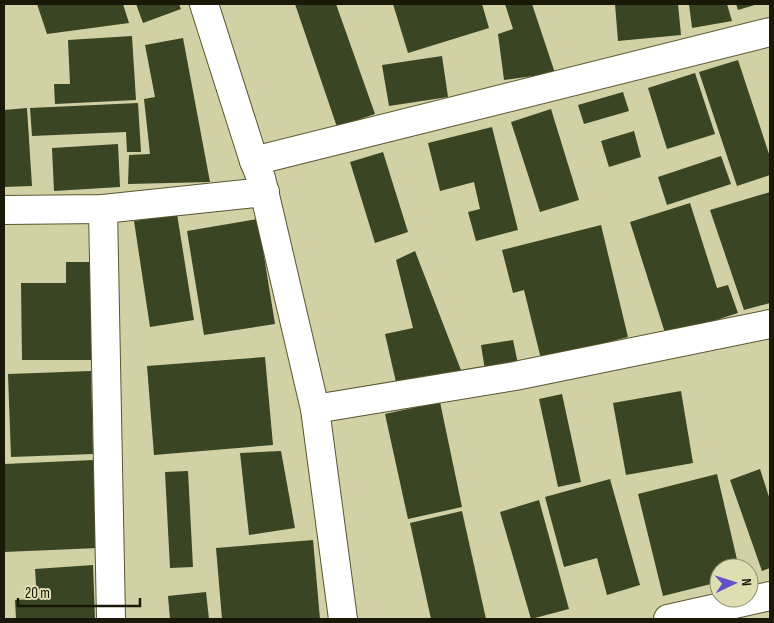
<svg xmlns="http://www.w3.org/2000/svg" width="774" height="623" font-family="'Sofia Sans Condensed',sans-serif">
  <style>
    .building { fill: #394523 }
    .lines { fill: none; stroke-linecap: round; stroke-linejoin: round }
    .street-casing { stroke: #595630; stroke-width: 30 }
    .secondary-casing { stroke: #595630; stroke-width: 30 }
    .street { stroke: #fff; stroke-width: 28 }
    .secondary { stroke: #fff; stroke-width: 28 }
  </style>
  <rect width="100%" height="100%" fill="#d2d0a5"/>
  <g class="building">
    <polygon points="37,4 123,4 129,23 47,34"/>
    <polygon points="136,4 179,4 181,9 143,23"/>
    <polygon points="295,4 336,4 375,114 337,127"/>
    <polygon points="393,4 482,4 489,28 408,53"/>
    <polygon points="505,4 532,4 555,73 504,80 498,34 513,29"/>
    <polygon points="615,4 678,4 681,35 618,41"/>
    <polygon points="689,4 727,4 732,21 692,28"/>
    <polygon points="736,4 758,4 738,10"/>
    <polygon points="132,36 136,100 55,104 54,84 70,84 68,40"/>
    <polygon points="183,38 210,182 128,184 129,155 150,154 144,99 155,97 145,45"/>
    <polygon points="442,56 448,97 389,106 382,65"/>
    <polygon points="738,60 770,157 770,175 737,186 699,72"/>
    <polygon points="695,73 715,134 667,149 648,88"/>
    <polygon points="623,92 629,111 584,124 578,105"/>
    <polygon points="138,103 141,152 127,152 126,132 32,136 30,108"/>
    <polygon points="27,108 32,186 4,187 4,110"/>
    <polygon points="551,109 579,200 540,212 511,122"/>
    <polygon points="492,127 518,230 476,241 468,212 480,209 474,182 440,191 428,143"/>
    <polygon points="634,131 641,157 609,167 601,141"/>
    <polygon points="118,144 120,187 54,191 52,148"/>
    <polygon points="383,152 408,232 375,243 350,162"/>
    <polygon points="721,156 731,184 667,205 658,177"/>
    <polygon points="770,192 770,303 744,310 710,210"/>
    <polygon points="690,203 717,288 728,285 738,313 666,336 630,222"/>
    <polygon points="177,214 194,320 150,327 134,221"/>
    <polygon points="258,219 275,324 204,335 187,231"/>
    <polygon points="601,225 628,337 541,359 524,290 513,293 502,250"/>
    <polygon points="415,251 464,378 398,391 385,334 413,328 396,260"/>
    <polygon points="66,262 94,262 95,360 22,360 21,283 66,283"/>
    <polygon points="513,340 518,364 485,370 481,345"/>
    <polygon points="265,357 273,445 154,455 147,366"/>
    <polygon points="91,371 93,454 11,457 8,374"/>
    <polygon points="681,391 693,463 626,475 613,403"/>
    <polygon points="562,394 581,482 558,487 539,399"/>
    <polygon points="440,402 462,507 408,519 385,414"/>
    <polygon points="281,451 295,528 249,535 240,453"/>
    <polygon points="93,460 98,548 4,552 4,464"/>
    <polygon points="760,469 770,500 770,568 762,571 730,480"/>
    <polygon points="188,471 193,567 170,568 165,472"/>
    <polygon points="717,474 739,568 719,568 719,582 663,596 638,494"/>
    <polygon points="610,479 640,585 607,595 597,558 564,567 545,497"/>
    <polygon points="539,500 569,609 531,619 500,512"/>
    <polygon points="462,511 486,619 431,619 410,523"/>
    <polygon points="313,540 320,619 222,619 216,548"/>
    <polygon points="93,565 95,619 16,619 15,600 37,599 35,569"/>
    <polygon points="206,592 209,619 170,619 168,596"/>
  </g>
  <g class="lines">
    <defs>
      <g id="street">
        <polyline points="254,161 770,32"/>
        <polyline points="103,209 111,619"/>
        <polyline points="4,210 103,209 265,192"/>
        <polyline points="315,409 515,376 770,324"/>
        <polyline points="668,619 770,596"/>
      </g>
      <polyline id="secondary" points="204,4 254,161 261,178 315,409 343,619"/>
    </defs>
    <use href="#street" class="street-casing"/>
    <use href="#secondary" class="secondary-casing"/>
    <use href="#street" class="street"/>
    <use href="#secondary" class="secondary"/>
  </g>
  <rect width="774" height="623" fill="none" stroke="#1a1909" stroke-width="10"/>
  <g transform="translate(734 583) rotate(86)"><circle r="24" fill="#dfddb2" stroke="#908f6e"/>
  <path d="M0-4L9 19L0 12L-9 19Z" fill="#6351ca"/>
  <text y="-8" font-size="14" font-weight="bold" text-anchor="middle" fill="#1a1909">N</text>
  </g>
  <path d="M18 598v8h122v-8" fill="none" stroke="#1a1909" stroke-width="2.5"/>
  <text x="25" y="598" font-size="15" fill="#1a1909" stroke="#dfddb2" stroke-width="4" paint-order="stroke">20 m</text>
</svg>
